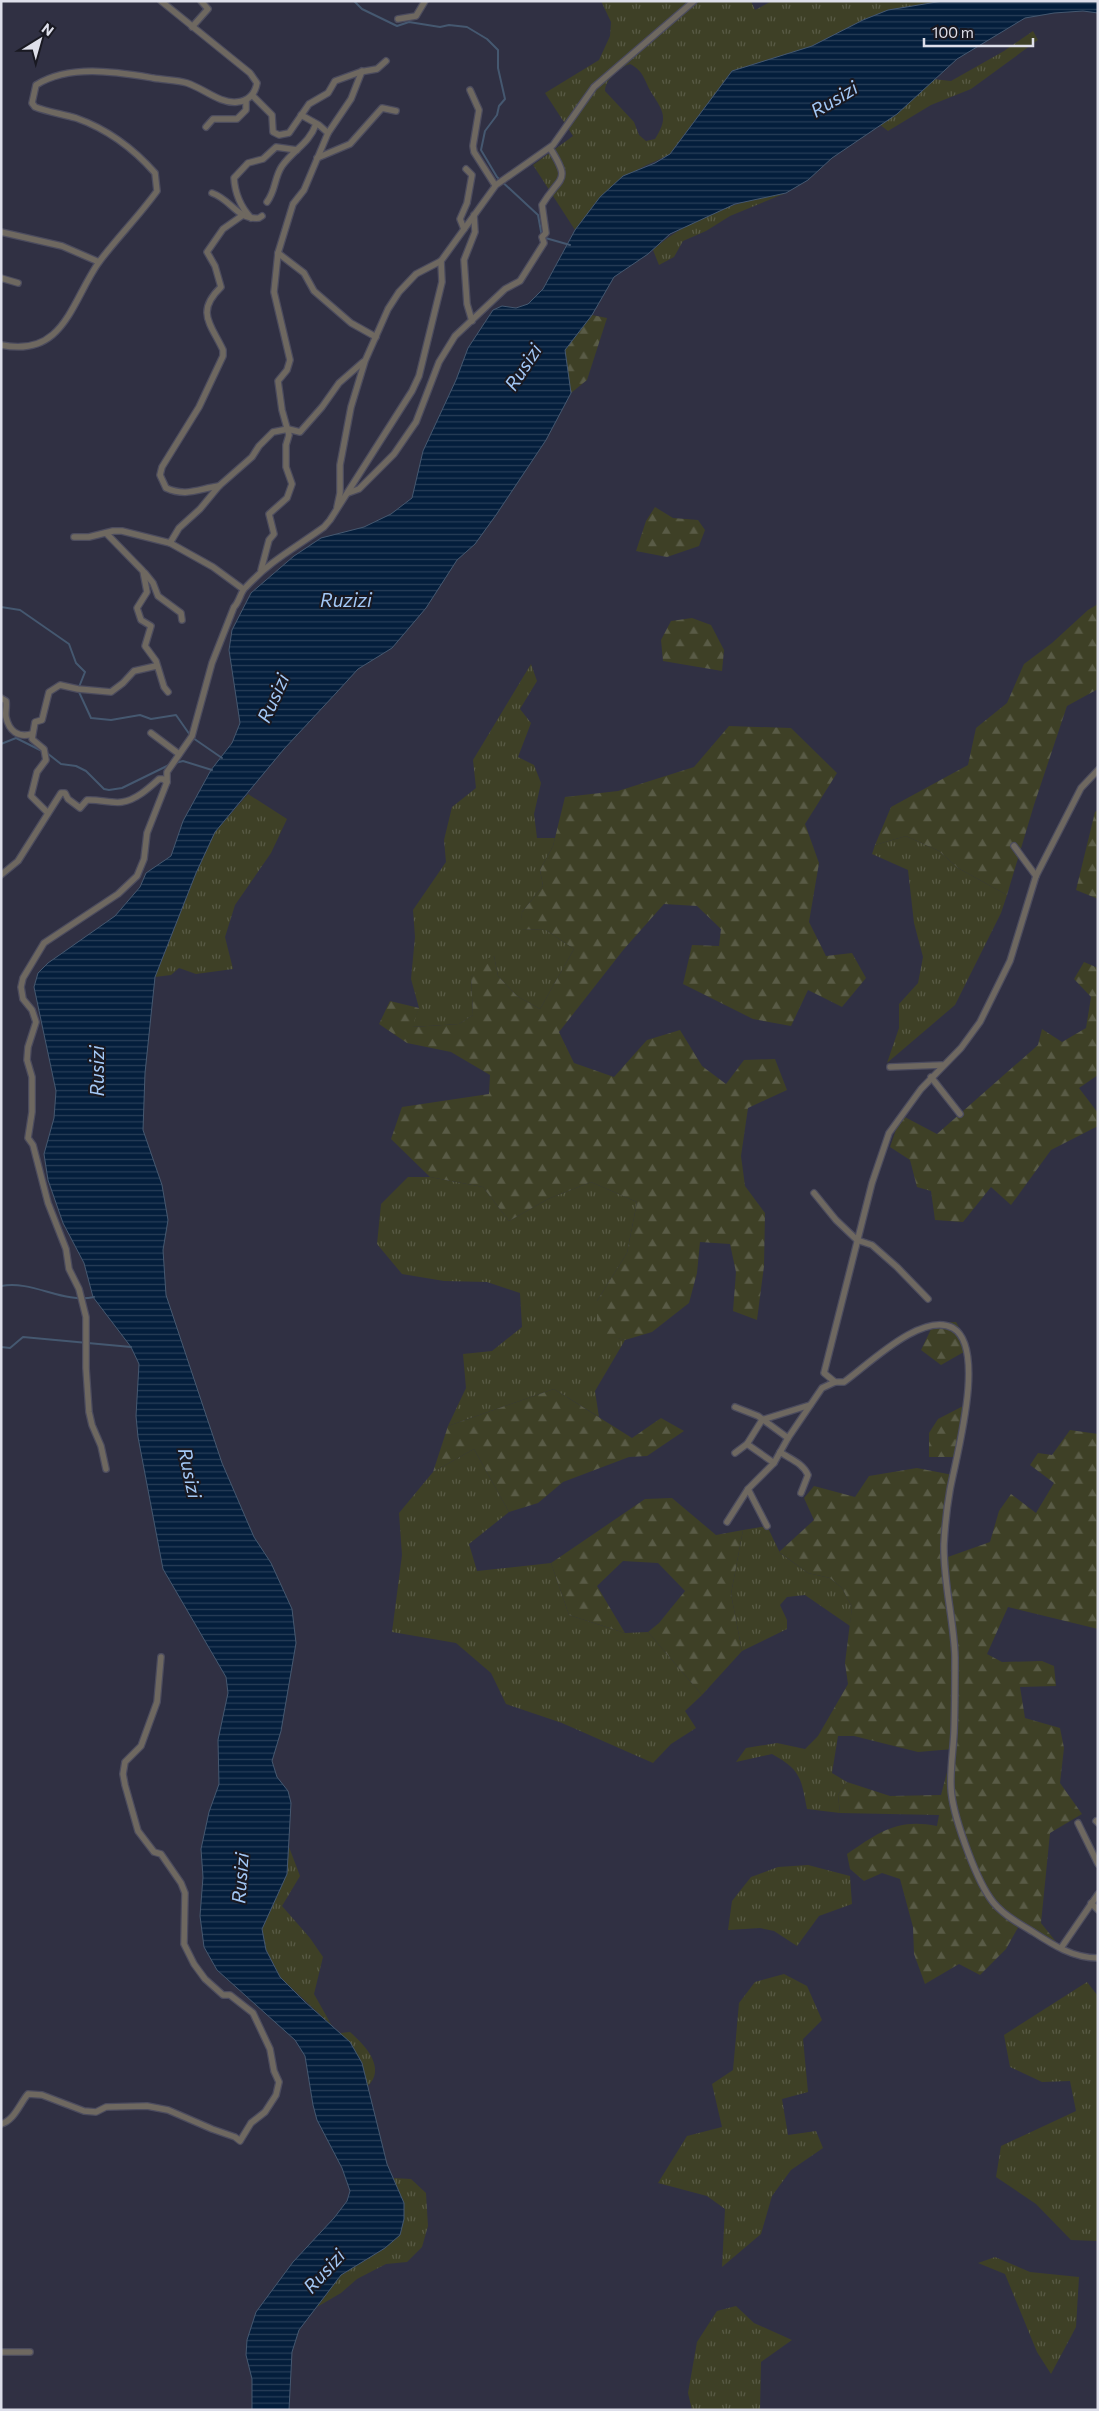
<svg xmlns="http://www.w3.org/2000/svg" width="1099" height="2411" font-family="Commissioner,sans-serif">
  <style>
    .grass { fill: url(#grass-tufts); fill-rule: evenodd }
    .forest { fill: url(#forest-firs) }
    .water { fill: url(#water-rules); stroke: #455870 }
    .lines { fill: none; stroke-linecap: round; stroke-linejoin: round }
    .stream { stroke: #455870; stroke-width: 2 }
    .minor-casing { stroke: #4c4c5e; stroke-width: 8 }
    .minor { stroke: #6e6860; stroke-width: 5.5 }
    .labels { text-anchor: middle; stroke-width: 4; stroke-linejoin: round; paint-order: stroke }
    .water-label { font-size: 19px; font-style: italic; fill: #a3c8f6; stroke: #191922 }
  </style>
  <defs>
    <pattern id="grass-tufts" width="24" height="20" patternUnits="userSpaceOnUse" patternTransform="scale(1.25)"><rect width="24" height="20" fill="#3e4026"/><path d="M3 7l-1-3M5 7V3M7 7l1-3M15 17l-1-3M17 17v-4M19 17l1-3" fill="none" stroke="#595b46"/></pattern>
    <pattern id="forest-firs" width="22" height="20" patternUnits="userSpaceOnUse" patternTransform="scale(1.25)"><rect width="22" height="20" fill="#3e4026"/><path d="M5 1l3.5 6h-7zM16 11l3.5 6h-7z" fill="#595b46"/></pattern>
    <pattern id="water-rules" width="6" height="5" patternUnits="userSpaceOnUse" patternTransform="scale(1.25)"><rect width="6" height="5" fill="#041e3c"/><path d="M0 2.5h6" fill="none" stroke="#283e58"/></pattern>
  </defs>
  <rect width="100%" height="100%" fill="#303043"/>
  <g class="grass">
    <path d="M601 1H751L755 10 772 1H943L888 10 863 20 812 46 732 71 670 154C660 160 649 163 639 169 611 185 594 205 575 230L533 165 573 136 545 93 599 60 610 36 611 22ZM630 64C644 71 644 80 651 92 663 111 669 117 655 139L646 141 639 135 634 122 605 91C605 80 620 67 630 64Z"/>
    <polygon points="1033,31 1038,40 971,89 931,105 888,131 879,124 897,114 933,79 951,81 1004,51"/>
    <path d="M786 193 730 216 706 231 683 241 674 257 659 265 653 250C690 217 737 201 786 193Z"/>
    <polygon points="531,664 537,681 520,709 531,723 518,757 534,765 541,783 534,814 537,838 555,838 553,846 540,870 543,886 522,912 521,929 546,930 574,949 540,1009 517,996 498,976 494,956 471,977 473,1015 459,1024 411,1027 419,1008 411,979 415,937 413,910 446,862 444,840 452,807 476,788 473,760"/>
    <polygon points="248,794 287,819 271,853 235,905 225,937 233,969 196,974 179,968 171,975 155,977 196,873 215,832"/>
    <polygon points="906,836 939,851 958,868 1007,895 1001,913 955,1005 887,1063 899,1028 899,1004 918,983 923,957 914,923 908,870 872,854 875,845"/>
    <polygon points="408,1177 430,1177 483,1187 509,1221 548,1199 591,1182 637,1202 627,1253 597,1301 597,1332 625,1340 595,1391 599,1417 554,1389 448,1426 466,1388 463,1354 492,1351 522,1327 520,1293 487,1282 444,1281 402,1274 377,1244 381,1204"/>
    <polygon points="474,1449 509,1512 469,1544 477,1571 551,1563 569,1615 625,1633 648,1632 702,1695 685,1711 696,1728 671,1744 653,1763 562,1723 506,1704 491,1673 456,1643 392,1632 402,1555 399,1513 433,1472"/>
    <polygon points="767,1526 780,1553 808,1573 830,1578 842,1588 852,1607 850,1626 805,1595 787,1597 780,1605 787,1620 787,1629 742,1651 731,1594 743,1530"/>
    <path d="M818 1736H838L832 1773 847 1782 838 1795 840 1813 807 1809C801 1778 801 1770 772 1754L736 1762 746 1748 777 1743 805 1749Z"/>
    <polygon points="289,1847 300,1876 282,1906 310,1938 323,1957 314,1994 332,2026 280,1977 266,1950 262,1929 287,1874"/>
    <polygon points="808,1865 850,1876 852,1904 819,1916 797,1946 774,1931 760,1928 728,1930 732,1901 751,1877 778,1867"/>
    <polygon points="784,1974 807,1986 822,2020 803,2039 808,2092 782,2099 788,2135 816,2131 823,2148 791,2170 772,2196 761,2234 722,2267 725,2209 707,2196 658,2183 687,2136 722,2127 712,2084 733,2070 739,2003 755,1982"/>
    <polygon points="1087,1982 1098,1996 1098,2241 1071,2240 1036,2204 996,2177 1001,2146 1076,2111 1070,2081 1042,2082 1010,2067 1004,2035"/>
    <path d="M350 2032C366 2046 387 2069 367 2087L362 2063 340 2033Z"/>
    <polygon points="393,2178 411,2179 426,2193 428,2226 422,2247 407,2262 386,2264 357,2279 341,2293 317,2307 341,2275 385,2248 404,2203"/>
    <polygon points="995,2257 1030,2272 1079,2277 1076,2327 1051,2374 1037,2352 1005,2274 978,2263"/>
    <polygon points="736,2306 754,2323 792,2340 761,2362 760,2410 692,2410 688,2393 697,2342 717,2311"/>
  </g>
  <g class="forest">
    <polygon points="592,315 607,318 587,380 571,393 565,350"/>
    <polygon points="655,507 673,518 698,520 705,530 699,546 667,557 636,551 646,521"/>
    <polygon points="1098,604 1098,689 1067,706 1034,805 1007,895 958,868 939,851 906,836 875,845 891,807 968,765 976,728 1007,703 1024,664 1052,643 1088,610"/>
    <polygon points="692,618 711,625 724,650 722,671 663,661 661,640 671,621"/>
    <polygon points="729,726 791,728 837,773 805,824 819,863 809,922 826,956 852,953 866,978 842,1007 808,990 791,1026 753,1019 683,984 692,945 719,946 721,929 697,906 664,904 624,949 559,1032 574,1063 614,1077 647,1040 680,1030 702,1066 726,1084 744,1060 775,1059 787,1090 748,1108 741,1156 745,1186 765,1213 764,1266 757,1320 733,1311 736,1272 730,1244 700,1242 697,1273 689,1303 652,1332 625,1340 597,1333 597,1301 627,1253 637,1202 591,1182 548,1199 509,1221 483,1187 430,1177 391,1139 402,1107 489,1094 490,1075 451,1052 407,1043 379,1024 390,1001 419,1008 412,1027 459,1024 473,1015 471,977 486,959 494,956 498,976 517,996 540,1009 574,949 546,930 520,929 522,912 543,886 540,870 553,846 565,797 618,791 694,767"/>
    <polygon points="1098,810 1098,899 1076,890 1095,812"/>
    <polygon points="1084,962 1098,968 1098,1075 1079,1088 1098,1113 1098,1126 1051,1150 1011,1205 991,1187 963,1222 935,1220 931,1191 917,1187 910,1160 890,1147 901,1115 937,1134 1038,1045 1042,1029 1062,1042 1086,1028 1091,997 1074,979"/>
    <polygon points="956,1322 968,1343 970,1353 962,1353 941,1365 921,1350 934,1323"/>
    <polygon points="554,1389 632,1438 661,1418 684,1431 647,1456 629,1457 563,1482 538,1503 509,1512 474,1449 433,1472 448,1426"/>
    <polygon points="969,1403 956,1457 929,1457 929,1433 938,1419"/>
    <path d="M1070 1430 1098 1434V1629L1008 1607 987 1654 1002 1662 1042 1661 1054 1666 1056 1686 1020 1687 1025 1718 1060 1728 1064 1748 1060 1783 1082 1814 1050 1833 1041 1923 1061 1948 1020 1924 1006 1949 980 1975 959 1964 925 1984 914 1954 913 1927 900 1879 882 1873 864 1881 850 1869 847 1854C879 1832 898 1818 937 1826L939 1815 840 1813 838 1795 847 1782 890 1796 941 1795 953 1749 918 1752 854 1736H818L848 1684 845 1663 852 1607 842 1588 830 1578 808 1573 779 1552 814 1520 804 1498 814 1486 855 1497 869 1476 917 1468 953 1475 950 1492 945 1558 990 1542 999 1511 1011 1494 1036 1513 1054 1483 1030 1465 1038 1453 1052 1455Z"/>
    <polygon points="672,1498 716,1535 743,1530 731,1594 742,1651 702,1695 648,1632 659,1623 685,1591 658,1563 623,1561 597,1586 625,1633 569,1615 551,1563 645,1499"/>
  </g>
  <polygon class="water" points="943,1 1098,1 1098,13 1083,11 1054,13 1025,18 957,59 897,114 832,158 808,180 786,193 735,204 670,234 648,254 614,277 592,315 565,350 571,393 546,440 496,515 475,544 457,560 426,608 392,648 358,669 337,692 284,749 215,832 196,873 155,977 145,1073 143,1130 162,1185 168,1220 163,1250 166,1295 222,1463 254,1537 271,1563 292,1609 296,1643 281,1731 272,1761 277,1777 288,1791 291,1803 287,1874 262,1929 266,1950 280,1977 305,2002 350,2042 362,2063 387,2164 404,2203 404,2219 400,2235 385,2248 341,2275 299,2330 292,2352 289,2410 252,2410 252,2379 246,2355 247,2340 256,2312 293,2262 334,2218 347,2201 350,2191 342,2168 317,2120 313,2105 305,2056 295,2040 217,1970 204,1947 200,1916 203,1877 201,1849 209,1812 219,1784 218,1740 228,1693 226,1677 163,1569 138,1437 136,1416 139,1364 131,1347 93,1297 84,1263 63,1223 48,1180 44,1154 54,1118 56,1091 34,987 38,973 48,963 115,916 140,887 146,873 171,856 183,821 211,770 232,743 240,723 229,650 232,630 251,593 294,556 321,538 364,527 391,514 412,498 423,451 456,380 468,348 493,310 502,306 516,308 528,304 543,289 575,230 600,197 623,176 655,163 670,154 732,71 812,46 863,20 888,10"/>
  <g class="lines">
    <g class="stream">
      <polyline points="354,1 362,9 397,26 409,22 440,27 449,25 467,27 487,39 498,50 498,68 505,99 499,106 497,115 485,131 481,150 497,177 538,215 542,237 570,245"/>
      <polyline points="1,607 20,610 69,644 76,663 85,672 79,687"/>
      <polyline points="79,692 91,718 111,720 140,715 151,719 176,715 190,735"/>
      <polyline points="193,738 222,758"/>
      <polyline points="1,744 16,738 42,751"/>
      <polyline points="47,753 61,764 76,766 86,771 104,789 109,790 122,788 171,764"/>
      <polyline points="175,763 183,761 212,770"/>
      <path d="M1 1286C33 1280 63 1304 94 1297"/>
      <polyline points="1,1347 10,1348 23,1337 131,1347"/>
    </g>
    <defs>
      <g id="minor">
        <polyline points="398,19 416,16 425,1"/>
        <polyline points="192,27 208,9 201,1"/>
        <polyline points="470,90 479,110 473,146 474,152 495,185"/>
        <polyline points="253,96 272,115 273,132 279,135 289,133 309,104 328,93 335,81 360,72 377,69 386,61"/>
        <polyline points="206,127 213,119 237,119 246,110 246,100"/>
        <polyline points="328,133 351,99 362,71"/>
        <polyline points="317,158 350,144 382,108 396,111"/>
        <path d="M212 193C232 200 237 220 259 218L262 216"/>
        <path d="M267 202C276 190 274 178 282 166 294 149 309 144 316 124"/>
        <path d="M251 218C240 206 235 194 234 178L248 163 263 159 276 147 297 150"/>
        <polyline points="464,229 460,219 467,203 472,175 466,169"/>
        <polyline points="1,232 62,246 99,262"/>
        <polyline points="278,253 304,273 314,291 351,323 376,337"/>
        <polyline points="1,278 18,283"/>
        <polyline points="472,321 467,304 464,260 475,232 474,215"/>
        <path d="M1 345C64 358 71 302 99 262 117 238 139 216 157 191L155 173C133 148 107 129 76 118 62 114 48 112 35 107L32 103 36 85C70 64 116 72 153 78 164 80 177 80 187 83 203 88 220 104 237 102 249 101 255 94 257 83L250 73 161 1"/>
        <path d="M219 486C198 489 186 497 166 488L160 475 162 467 199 407 223 356V350C211 324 195 312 221 287L215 266 207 252 223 229 243 215"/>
        <path d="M348 493 359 489 394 454 416 422 439 362 455 336 505 289 520 281 544 243 542 237 546 233 542 205C560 175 572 183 550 148"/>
        <polyline points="337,507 340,493 340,465 351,407 365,361 388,309 399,292 416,274 441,261 496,185 553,145 594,87 694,1"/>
        <polyline points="106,533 143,571 147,592 137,608 141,620 151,626 145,646 156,661 164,687 168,692"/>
        <polyline points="74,537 89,537 113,531 122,531 170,543 179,528 200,509 219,486 252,457 259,446 273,432 288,429 300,432 322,407 339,383 363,362"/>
        <polyline points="170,543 213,567 243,589"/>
        <polyline points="261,570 269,540 274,534 269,514 287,498 292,484 286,467 286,445 289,435 282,410 278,381 287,370 290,360 274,292 278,253 293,204 304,190 328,133 319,125 301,115"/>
        <polyline points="145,573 153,583 158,596 181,613 182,620"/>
        <path d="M1 698 6 701C7 707 5 712 6 717 9 731 18 738 32 734"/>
        <polyline points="151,733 179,754"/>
        <path d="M1098 770 1081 788 1036 876 1010 961 980 1022 961 1048 921 1089 889 1133 872 1183 824 1373 835 1382H844C868 1365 922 1311 953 1328 987 1348 956 1457 950 1490 947 1507 945 1526 944 1544 943 1582 954 1620 955 1657 955 1682 955 1708 954 1733 953 1751 950 1770 951 1788 952 1814 975 1876 990 1898 1000 1913 1018 1923 1033 1932 1053 1945 1073 1958 1098 1958"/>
        <polyline points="48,813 31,796 37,772 46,760 44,749 32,739 35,722 42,720 49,692 60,685 78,689 111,692 123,683 134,671 156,666"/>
        <polyline points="1014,846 1036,876"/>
        <path d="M1 875 18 861 61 793H65L68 799 80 808 87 800C99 799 113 804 122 802 136 800 149 788 159 779H163L167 782"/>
        <polyline points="890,1067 942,1065"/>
        <polyline points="931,1077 960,1114"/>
        <polyline points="814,1193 836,1220 857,1240 872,1245 897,1267 928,1299"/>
        <polyline points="735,1407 758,1416 788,1438"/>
        <polyline points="747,1444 774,1463"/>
        <path d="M780 1452C790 1459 803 1463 808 1475L801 1493"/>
        <polyline points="735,1453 747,1444 762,1420 810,1405"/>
        <path d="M106 1469 101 1446 92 1425 89 1412 86 1368V1317L79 1289 69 1269 66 1249 48 1203 33 1145 28 1138 32 1112V1077L27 1060 28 1047 36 1022 32 1010 23 999 21 987 23 978 44 943 118 894 137 876 144 859 147 833 167 782V772L192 736 212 663 234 607C240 601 240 592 246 587 271 560 295 548 324 527L330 520 412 391 419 376 442 282 441 261"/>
        <polyline points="748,1489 767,1526"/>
        <polyline points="727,1522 748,1489 774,1463 788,1438 822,1388 835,1382"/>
        <polyline points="1096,1821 1098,1823"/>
        <polyline points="1078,1823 1098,1864"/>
        <polyline points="1091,1903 1098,1910"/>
        <polyline points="1061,1948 1098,1894"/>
        <path d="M1 2124C14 2121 20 2103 28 2094L42 2095 84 2111 96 2112 106 2107 147 2106 168 2110 212 2129 235 2137 240 2141 251 2123 265 2112 276 2095 279 2082 274 2071 270 2049 253 2013 230 1995H223L205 1979 194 1964 184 1944 185 1893 181 1883 161 1854 154 1852 138 1831 125 1785 123 1774 125 1762 141 1746 157 1702 161 1657"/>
        <polyline points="1,2352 30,2352"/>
      </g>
    </defs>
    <use href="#minor" class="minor-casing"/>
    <use href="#minor" class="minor"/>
  </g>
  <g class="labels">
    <g class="water-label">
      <text transform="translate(834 99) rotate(-31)" y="7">Rusizi</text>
      <text transform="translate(523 367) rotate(-57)" y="7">Rusizi</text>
      <text x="346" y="607">Ruzizi</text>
      <text transform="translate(273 698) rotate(-66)" y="7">Rusizi</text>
      <text transform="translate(97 1071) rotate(-90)" y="7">Rusizi</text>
      <text transform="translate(190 1473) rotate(78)" y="7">Rusizi</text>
      <text transform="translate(240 1878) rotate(-86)" y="7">Rusizi</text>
      <text transform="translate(324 2271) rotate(-48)" y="7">Rusizi</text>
    </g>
  </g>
  <rect width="1099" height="2411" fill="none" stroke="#dedfea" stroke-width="5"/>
  <g transform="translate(40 40) rotate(37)" stroke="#191922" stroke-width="4" paint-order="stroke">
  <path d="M0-4L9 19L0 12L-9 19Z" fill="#dedfea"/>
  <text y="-8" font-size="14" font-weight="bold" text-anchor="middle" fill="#dedfea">N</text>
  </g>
  <path d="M924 38v8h109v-8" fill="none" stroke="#dedfea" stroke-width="2.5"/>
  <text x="932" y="38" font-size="15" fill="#dedfea" stroke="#191922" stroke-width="4" paint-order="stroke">100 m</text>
</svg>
